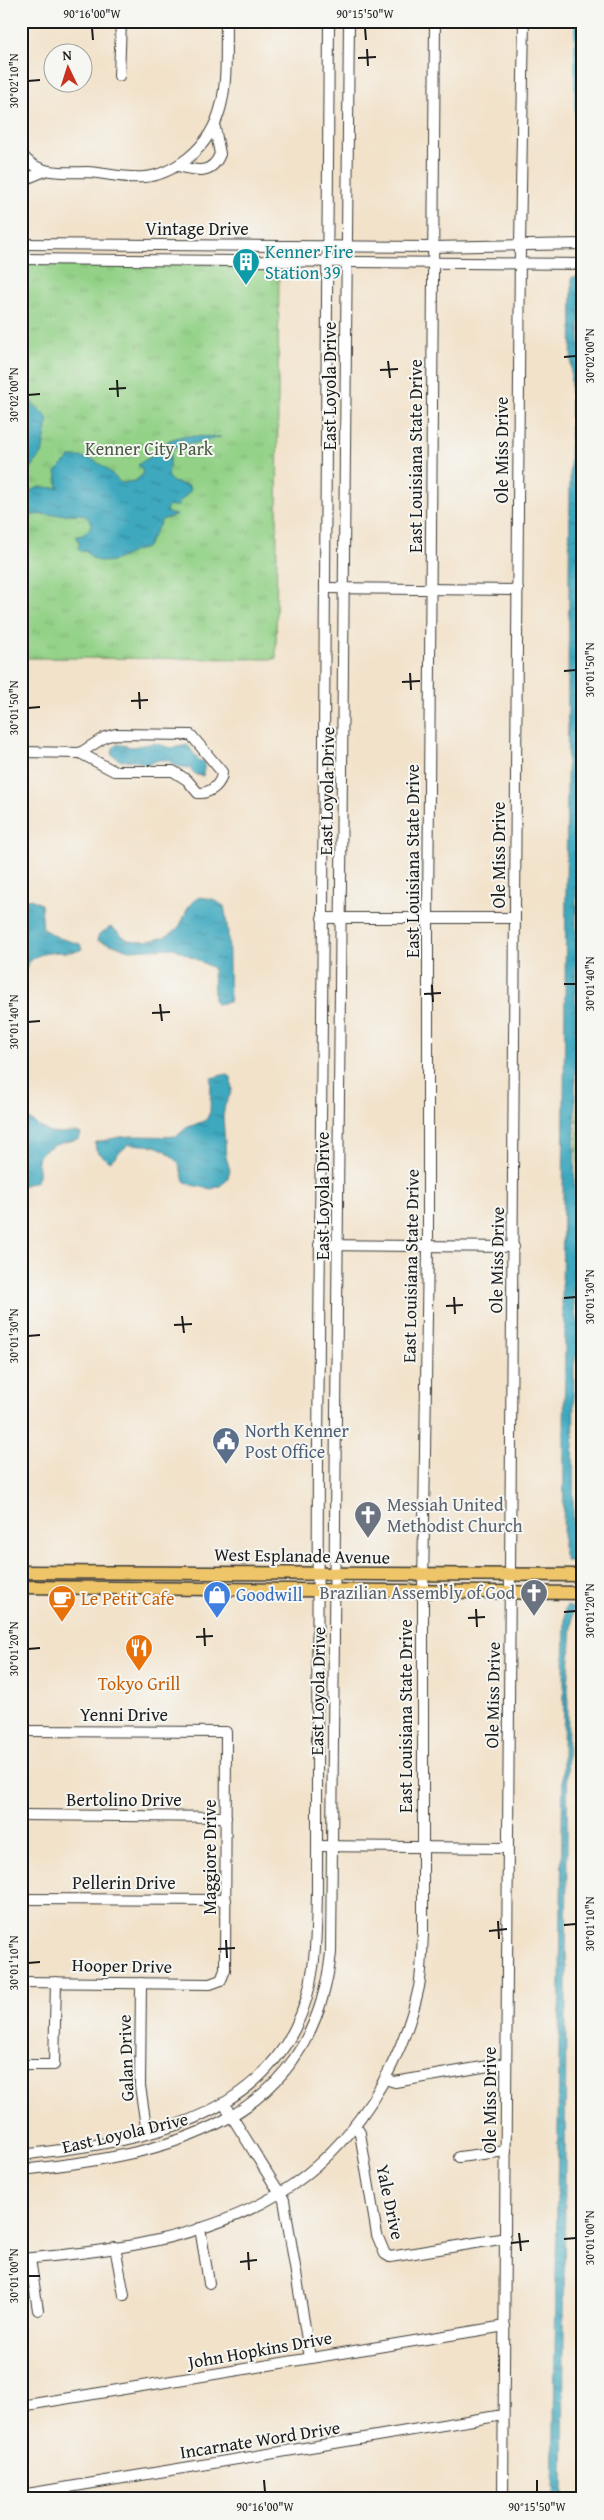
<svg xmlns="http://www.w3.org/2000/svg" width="604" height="2520" font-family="'Gentium Book Plus',serif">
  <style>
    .grass { fill: url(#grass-tufts); stroke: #587652 }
    .water { fill: url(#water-ripples); stroke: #2d626d }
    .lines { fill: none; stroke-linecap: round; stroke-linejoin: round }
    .canal { stroke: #3ea8be; stroke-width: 7 }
    .minor-casing { stroke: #3c3a36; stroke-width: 12 }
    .major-casing { stroke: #3c3a36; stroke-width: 15 }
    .minor { stroke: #fff; stroke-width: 10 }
    .major { stroke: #eec569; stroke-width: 12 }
    .ticks { fill: none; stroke: #1c1c1c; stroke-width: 2 }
    .labels { text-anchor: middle; stroke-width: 4; stroke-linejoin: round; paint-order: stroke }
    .street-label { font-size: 18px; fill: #1c1c1c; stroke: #f6f6f2 }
    .culture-label { font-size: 18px; fill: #0d838f; stroke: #f6f6f2; text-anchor: start }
    .park-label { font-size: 18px; fill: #465b41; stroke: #f6f6f2 }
    .service-label { font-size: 18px; fill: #4e5e75; stroke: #f6f6f2; text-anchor: start }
    .worship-label { font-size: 18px; fill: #5b616d; stroke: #f6f6f2; text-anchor: start }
    .shop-label { font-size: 18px; fill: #366cbe; stroke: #f6f6f2; text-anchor: start }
    .food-label { font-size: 18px; fill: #c56008; stroke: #f6f6f2; text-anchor: start }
    .neatline { fill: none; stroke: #1c1c1c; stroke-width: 2 }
    .ticks-label { font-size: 12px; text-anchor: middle; fill: #1c1c1c }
  </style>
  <defs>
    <pattern id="grass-tufts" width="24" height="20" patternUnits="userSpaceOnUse" patternTransform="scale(1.25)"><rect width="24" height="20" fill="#93d187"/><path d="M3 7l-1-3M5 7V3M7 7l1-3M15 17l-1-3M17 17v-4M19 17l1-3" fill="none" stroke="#7eb374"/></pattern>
    <pattern id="water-ripples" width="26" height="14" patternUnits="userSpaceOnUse" patternTransform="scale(1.25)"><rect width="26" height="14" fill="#3ea8be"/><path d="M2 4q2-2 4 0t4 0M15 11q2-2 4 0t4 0" fill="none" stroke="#33889a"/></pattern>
  </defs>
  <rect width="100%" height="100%" fill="#f6f6f2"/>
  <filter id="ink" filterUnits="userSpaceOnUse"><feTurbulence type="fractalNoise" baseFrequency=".02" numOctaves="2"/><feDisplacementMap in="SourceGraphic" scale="10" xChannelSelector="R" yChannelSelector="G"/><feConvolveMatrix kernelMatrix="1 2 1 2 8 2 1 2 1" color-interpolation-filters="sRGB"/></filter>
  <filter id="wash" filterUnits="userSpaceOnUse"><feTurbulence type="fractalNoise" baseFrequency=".0096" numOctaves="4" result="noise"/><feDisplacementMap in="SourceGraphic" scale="20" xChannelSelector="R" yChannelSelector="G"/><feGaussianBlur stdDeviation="1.12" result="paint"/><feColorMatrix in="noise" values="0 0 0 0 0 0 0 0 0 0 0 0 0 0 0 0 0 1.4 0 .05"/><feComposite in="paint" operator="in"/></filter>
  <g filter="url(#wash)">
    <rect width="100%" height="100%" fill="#f2e2ca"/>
    <g class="grass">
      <polygon points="21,263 279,265 276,659 21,658"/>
      <polygon points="581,517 583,517 583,1322 577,1302"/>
    </g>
    <g class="water">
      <polygon points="572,277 580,277 574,1297 575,1312 580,1327 583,1328 583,1348 577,1353 574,1365 573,1561 566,1561 563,1550 565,1328 562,1303"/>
      <polygon points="26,397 46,416 48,422 42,454 21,481 21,398"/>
      <path d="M183 436 221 437 187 445 184 439 180 441 181 448 175 447 171 450 168 477 173 482 189 486 191 490 179 503V506H170L166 509 167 513 177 515 162 520 146 548C141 550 135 550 130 553 116 561 100 568 87 553L88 550 82 552 77 548 80 545 76 536 83 535 90 528 91 523 86 516 81 514 27 515 21 512V491L25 493 40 487 58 488 56 471 70 457C96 456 103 465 121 483L135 481 142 475 143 471 138 465C150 455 162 455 169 440Z"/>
      <polygon points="154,743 171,748 188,745 198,760 205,762 203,776 196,775 189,768 175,766 168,760 158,760 147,765 133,760 121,761 112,755 113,748 117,744 132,747"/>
      <path d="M200 897 213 899 224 906C231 938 228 966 230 998L229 1002 216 1004 214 1000 213 968 174 948 129 950 97 940 99 934 111 927 128 940C145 942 169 941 180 925 186 915 187 902 200 897Z"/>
      <path d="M21 898 31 899 41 904 43 929 59 938 80 944 82 949C70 957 36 944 26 968 22 979 25 991 21 1003Z"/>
      <path d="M226 1074 231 1077 232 1091 225 1105 223 1117 226 1157 230 1170 227 1180 220 1186 212 1189 191 1185 184 1181 179 1164 166 1151 155 1146 129 1144 109 1162 96 1150 95 1143C100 1140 105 1141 110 1139 132 1133 154 1138 177 1136L186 1128 206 1120 210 1112 211 1078Z"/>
      <path d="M21 1079 27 1116 31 1121 50 1133 77 1132 81 1134 79 1139C67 1142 40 1145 38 1161 37 1169 40 1174 37 1181L21 1186Z"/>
      <polygon points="567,1606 573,1608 568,1688 563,2499 553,2499 565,1609"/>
    </g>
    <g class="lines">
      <polyline class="canal" points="578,233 578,21"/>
    </g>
  </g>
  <g filter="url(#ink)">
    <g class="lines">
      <defs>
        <g id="minor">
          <polyline points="119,76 121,21"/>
          <path d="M21 153C36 176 63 172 87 172 105 173 125 179 144 177 160 176 175 168 188 158 232 123 225 72 226 21"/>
          <path d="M178 166C196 171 212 175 220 154L215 128"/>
          <polyline points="21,181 45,171"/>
          <polyline points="21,244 433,247 583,244"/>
          <polyline points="21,259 583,264"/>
          <polyline points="325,588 518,590"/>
          <path d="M21 752 80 753 114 771H173L187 780 198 793C210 794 222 784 222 772L191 735 116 734 105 737 80 753"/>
          <polyline points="322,918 515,918"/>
          <polyline points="319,1245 514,1247"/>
          <polyline points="21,1731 226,1732 225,1970 221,1980 210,1984 21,1982"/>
          <polyline points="21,1815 226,1817"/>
          <polyline points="317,1846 507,1848"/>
          <polyline points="21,1899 226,1900"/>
          <polyline points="141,1983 140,2086 147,2133"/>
          <polyline points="21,2065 54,2065 56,1982"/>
          <polyline points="385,2079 395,2082 506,2063"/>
          <polyline points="224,2104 284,2200 310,2358"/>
          <polyline points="355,2125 360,2133 377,2235 385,2254 390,2257 506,2238"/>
          <path d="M21 2155C121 2143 245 2129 295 2028 317 1984 316 1939 317 1891 317 1856 317 1821 317 1786 318 1673 318 1560 318 1447 318 1268 321 1089 323 909 325 613 326 317 329 21"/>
          <polyline points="459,2157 506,2151"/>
          <path d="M21 2170C167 2155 312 2125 331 1953L349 21"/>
          <polyline points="200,2228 209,2283"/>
          <polyline points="115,2247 124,2295"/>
          <path d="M21 2259C108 2252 205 2239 280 2193 353 2148 401 2068 419 1987 422 1970 422 1951 423 1934V1590L428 1246V918L435 21"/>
          <polyline points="30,2259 38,2310"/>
          <polyline points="21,2406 505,2326"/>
          <polyline points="21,2495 503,2415"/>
          <polyline points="503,2499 520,245 524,21"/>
        </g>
        <g id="major">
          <polyline points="21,1572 583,1575"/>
          <polyline points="21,1587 583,1593"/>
        </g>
      </defs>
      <use href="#minor" class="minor-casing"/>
      <use href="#major" class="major-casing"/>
      <use href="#minor" class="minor"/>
      <use href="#major" class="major"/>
    </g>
  </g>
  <path class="ticks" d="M92 28 93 40M365 28 366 40M367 49 368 66M358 58 376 57M28 81 40 80M564 357 576 356M388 361 390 378M380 370 398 369M117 380 118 397M109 389 126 388M28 395 40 394M564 671 576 670M410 673 411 690M402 682 420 681M139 692 140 709M131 701 148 700M28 708 40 707M564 984H576M432 985 433 1002M424 994 441 993M160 1004 162 1021M152 1013 170 1012M28 1022 40 1021M454 1297 455 1314M564 1298 576 1297M446 1306 463 1305M182 1316 184 1333M174 1325 192 1324M28 1336 40 1335M476 1609 477 1627M564 1612 576 1611M468 1618 485 1617M204 1628 205 1646M196 1637 213 1636M28 1649 40 1648M498 1921 499 1939M564 1925 576 1924M489 1931 507 1929M226 1940 227 1958M218 1949 235 1948M28 1963 40 1962M519 2233 521 2251M564 2239 576 2238M511 2243 529 2241M248 2252 249 2270M240 2262 257 2260M28 2276H40M264 2480 265 2492M537 2480V2492"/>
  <defs>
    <symbol id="building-pin" viewBox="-11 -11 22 30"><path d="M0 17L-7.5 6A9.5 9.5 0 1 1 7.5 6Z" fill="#0f9aa8" stroke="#f6f6f2"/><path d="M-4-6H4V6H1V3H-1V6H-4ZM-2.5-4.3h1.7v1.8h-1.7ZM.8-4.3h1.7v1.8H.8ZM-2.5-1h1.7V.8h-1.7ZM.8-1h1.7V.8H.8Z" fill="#fff"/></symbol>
    <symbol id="civic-pin" viewBox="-11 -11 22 30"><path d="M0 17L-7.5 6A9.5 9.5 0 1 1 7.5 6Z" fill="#5c6f8a" stroke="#f6f6f2"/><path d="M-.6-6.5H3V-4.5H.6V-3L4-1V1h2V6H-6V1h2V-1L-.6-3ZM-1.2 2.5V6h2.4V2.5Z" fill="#fff"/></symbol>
    <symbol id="church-pin" viewBox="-11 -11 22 30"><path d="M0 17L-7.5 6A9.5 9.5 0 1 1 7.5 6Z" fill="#6b7280" stroke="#f6f6f2"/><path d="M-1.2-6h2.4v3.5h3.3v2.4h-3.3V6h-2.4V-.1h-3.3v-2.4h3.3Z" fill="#fff"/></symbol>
    <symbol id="shop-pin" viewBox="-11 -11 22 30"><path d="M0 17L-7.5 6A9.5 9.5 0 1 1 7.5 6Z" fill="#3f7fe0" stroke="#f6f6f2"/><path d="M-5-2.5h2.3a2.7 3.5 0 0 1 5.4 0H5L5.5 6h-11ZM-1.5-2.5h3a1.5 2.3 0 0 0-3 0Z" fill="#fff"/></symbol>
    <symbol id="cafe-pin" viewBox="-11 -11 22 30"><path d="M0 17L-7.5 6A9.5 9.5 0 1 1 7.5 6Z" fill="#e8710a" stroke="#f6f6f2"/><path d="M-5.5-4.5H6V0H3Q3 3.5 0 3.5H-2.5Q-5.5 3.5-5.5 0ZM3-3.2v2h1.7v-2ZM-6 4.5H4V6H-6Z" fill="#fff"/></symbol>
    <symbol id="restaurant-pin" viewBox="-11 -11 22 30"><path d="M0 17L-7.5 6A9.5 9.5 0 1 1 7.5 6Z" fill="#e8710a" stroke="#f6f6f2"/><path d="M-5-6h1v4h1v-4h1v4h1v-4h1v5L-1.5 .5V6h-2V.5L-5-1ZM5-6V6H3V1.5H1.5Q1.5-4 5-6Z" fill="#fff"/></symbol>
  </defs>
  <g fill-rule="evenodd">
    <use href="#building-pin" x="230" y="246" width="32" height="43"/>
    <use href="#civic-pin" x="210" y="1425" width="32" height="43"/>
    <use href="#church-pin" x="352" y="1499" width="32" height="43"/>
    <use href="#church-pin" x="518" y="1577" width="32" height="43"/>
    <use href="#shop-pin" x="201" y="1579" width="32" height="43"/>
    <use href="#cafe-pin" x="46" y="1583" width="32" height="43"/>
    <use href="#restaurant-pin" x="123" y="1632" width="32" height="43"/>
  </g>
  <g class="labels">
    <g class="street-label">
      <text x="197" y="235">Vintage Drive</text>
      <text transform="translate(330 386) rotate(-90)" y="6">East Loyola Drive</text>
      <text transform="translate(502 450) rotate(-90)" y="6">Ole Miss Drive</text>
      <text transform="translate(416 456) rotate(-90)" y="6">East Louisiana State Drive</text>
      <text transform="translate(327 791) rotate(-89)" y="6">East Loyola Drive</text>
      <text transform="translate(499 855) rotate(-90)" y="6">Ole Miss Drive</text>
      <text transform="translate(413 861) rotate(-90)" y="6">East Louisiana State Drive</text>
      <text transform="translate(323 1196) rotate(-90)" y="6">East Loyola Drive</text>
      <text transform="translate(497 1260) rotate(-89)" y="6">Ole Miss Drive</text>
      <text transform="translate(411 1266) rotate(-89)" y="6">East Louisiana State Drive</text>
      <text transform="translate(302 1556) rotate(1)" y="6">West Esplanade Avenue</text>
      <text transform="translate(318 1691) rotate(-89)" y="6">East Loyola Drive</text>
      <text transform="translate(493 1695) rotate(-89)" y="6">Ole Miss Drive</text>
      <text x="124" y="1721">Yenni Drive</text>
      <text transform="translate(406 1716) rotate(-90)" y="6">East Louisiana State Drive</text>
      <text x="124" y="1806">Bertolino Drive</text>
      <text transform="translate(210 1857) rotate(-90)" y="6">Maggiore Drive</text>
      <text x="124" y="1889">Pellerin Drive</text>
      <text transform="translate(122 1966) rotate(1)" y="6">Hooper Drive</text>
      <text transform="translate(126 2058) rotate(-92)" y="6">Galan Drive</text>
      <text transform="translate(490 2100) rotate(-90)" y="6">Ole Miss Drive</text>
      <text transform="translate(125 2133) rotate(-13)" y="6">East Loyola Drive</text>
      <text transform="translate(390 2202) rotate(78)" y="6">Yale Drive</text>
      <text transform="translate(260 2350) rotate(-10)" y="6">John Hopkins Drive</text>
      <text transform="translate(260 2440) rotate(-9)" y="6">Incarnate Word Drive</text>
    </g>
    <g class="culture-label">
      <text x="265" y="258">Kenner Fire<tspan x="265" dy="21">Station 39</tspan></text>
    </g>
    <g class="park-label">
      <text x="149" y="455">Kenner City Park</text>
    </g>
    <g class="service-label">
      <text x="245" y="1437">North Kenner<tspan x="245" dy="21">Post Office</tspan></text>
    </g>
    <g class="worship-label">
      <text x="387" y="1511">Messiah United<tspan x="387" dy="21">Methodist Church</tspan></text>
      <text x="515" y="1599" text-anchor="end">Brazilian Assembly of God</text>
    </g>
    <g class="shop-label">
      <text x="236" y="1601">Goodwill</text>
    </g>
    <g class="food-label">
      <text x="81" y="1605">Le Petit Cafe</text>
      <text x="139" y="1690" text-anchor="middle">Tokyo Grill</text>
    </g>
  </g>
  <rect width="604" height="2520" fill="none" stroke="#f6f6f2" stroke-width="55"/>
  <g transform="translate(68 68) rotate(356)"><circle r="24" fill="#f6f6f2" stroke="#9f9f9c"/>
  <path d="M0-4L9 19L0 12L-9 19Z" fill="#c8321e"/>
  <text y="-8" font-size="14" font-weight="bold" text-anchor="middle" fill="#1c1c1c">N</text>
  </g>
  <rect x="28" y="28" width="548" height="2464" class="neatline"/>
  <g class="ticks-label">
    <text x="92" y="18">90°16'00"W</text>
    <text x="365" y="18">90°15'50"W</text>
    <text transform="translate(14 81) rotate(-90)" y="4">30°02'10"N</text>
    <text transform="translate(590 356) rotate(-90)" y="4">30°02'00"N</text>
    <text transform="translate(14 395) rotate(-90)" y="4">30°02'00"N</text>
    <text transform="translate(590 670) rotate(-90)" y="4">30°01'50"N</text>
    <text transform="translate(14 708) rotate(-90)" y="4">30°01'50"N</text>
    <text transform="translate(590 984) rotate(-90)" y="4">30°01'40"N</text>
    <text transform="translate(14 1022) rotate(-90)" y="4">30°01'40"N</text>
    <text transform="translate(590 1297) rotate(-90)" y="4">30°01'30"N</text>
    <text transform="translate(14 1336) rotate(-90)" y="4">30°01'30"N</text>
    <text transform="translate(590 1611) rotate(-90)" y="4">30°01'20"N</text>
    <text transform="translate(14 1649) rotate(-90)" y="4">30°01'20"N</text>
    <text transform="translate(590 1924) rotate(-90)" y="4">30°01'10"N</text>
    <text transform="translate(14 1963) rotate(-90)" y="4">30°01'10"N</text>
    <text transform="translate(590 2238) rotate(-90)" y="4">30°01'00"N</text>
    <text transform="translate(14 2276) rotate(-90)" y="4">30°01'00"N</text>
    <text x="265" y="2511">90°16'00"W</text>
    <text x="537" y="2511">90°15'50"W</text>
  </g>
</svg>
